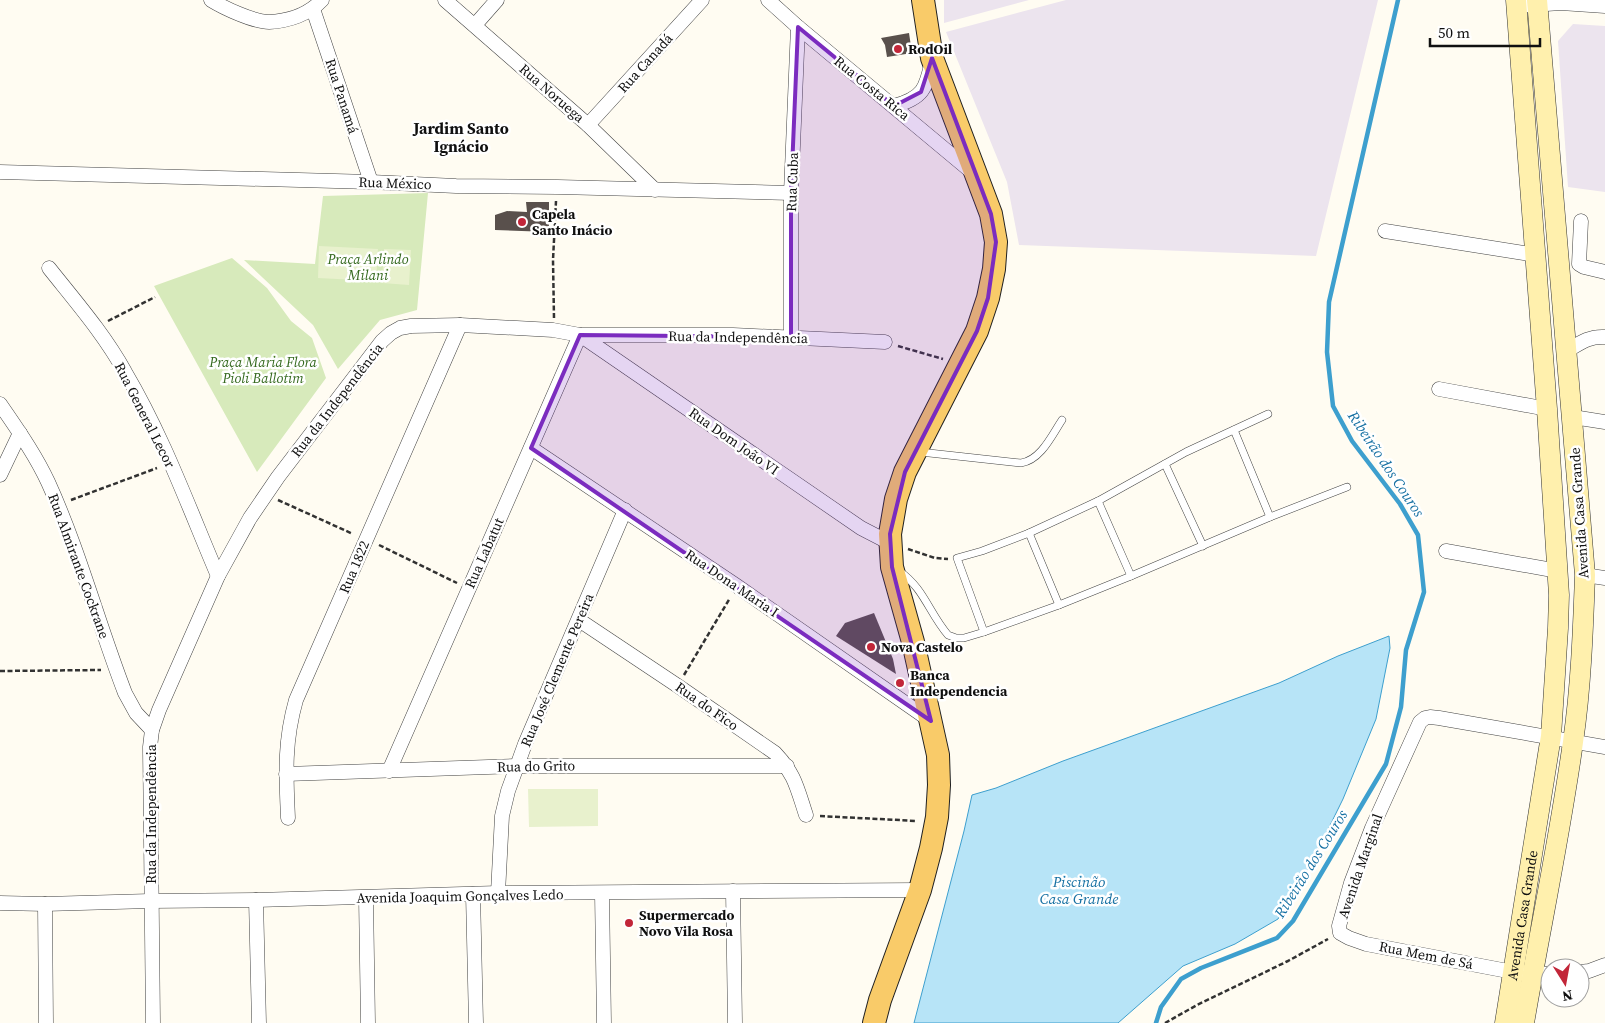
<svg xmlns="http://www.w3.org/2000/svg" width="1605" height="1023" font-family="'Source Serif 4',serif">
  <style>
    .industrial { fill: #ece4ee }
    .green { fill: #d7eabb }
    .pitch { fill: #e8f1cd }
    .water { fill: #b7e4f7; stroke: #3d9fce }
    .lines { fill: none; stroke-linecap: round; stroke-linejoin: round }
    .stream { stroke: #3d9fce; stroke-width: 4.5 }
    .building { fill: #59504c }
    .lane-casing { stroke: #434343; stroke-width: 8 }
    .street-casing { stroke: #434343; stroke-width: 15 }
    .secondary-casing { stroke: #323232; stroke-width: 21 }
    .primary-casing { stroke: #212121; stroke-width: 24 }
    .path { stroke: #323232; stroke-width: 2.5; stroke-dasharray: 5 2.5; stroke-linecap: butt }
    .lane { stroke: #fff; stroke-width: 7 }
    .street { stroke: #fff; stroke-width: 14 }
    .secondary { stroke: #fff0ad; stroke-width: 20 }
    .primary { stroke: #f9cb69; stroke-width: 22 }
    .marked { fill: #7b2cbf; fill-opacity: 0.2; stroke: #7b2cbf; stroke-width: 4; stroke-linejoin: round }
    .poi-dot { fill: #c22639; stroke: #fff; stroke-width: 2 }
    .labels { text-anchor: middle; stroke-width: 5; stroke-linejoin: round; paint-order: stroke }
    .poi-label { font-size: 14px; font-weight: bold; fill: #101010; stroke: #fff; text-anchor: start }
    .street-label { font-size: 14px; fill: #101010; stroke: #fff }
    .park-label { font-size: 14px; font-style: italic; fill: #34691e; stroke: #fff }
    .water-label { font-size: 15px; font-style: italic; fill: #1771a3; stroke: #fff }
    .quarter-label { font-size: 16px; font-weight: bold; fill: #101010; stroke: #fff }
  </style>
  <rect width="100%" height="100%" fill="#fffcf2"/>
  <g class="industrial">
    <polygon points="944,0 1029,0 944,23"/>
    <polygon points="1066,0 1378,0 1316,256 1019,245 1007,182 946,32"/>
    <polygon points="1573,24 1605,26 1605,192 1568,187 1558,41"/>
  </g>
  <g class="green">
    <polygon points="428,193 417,310 380,320 338,369 313,325 244,260 315,264 323,196"/>
    <polygon points="232,258 267,288 291,321 312,338 326,378 257,472 154,286"/>
  </g>
  <g class="pitch">
    <polygon points="319,246 378,249 376,281 318,278"/>
    <polygon points="384,249 411,250 409,285 382,283"/>
    <polygon points="528,789 598,789 598,826 529,827"/>
  </g>
  <polygon class="water" points="1389,636 1390,648 1376,719 1343,799 1311,864 1278,919 1235,944 1183,966 1118,1023 914,1023 964,831 972,795 996,788 1063,761 1279,683 1338,656"/>
  <g class="lines">
    <polyline class="stream" points="1156,1023 1161,1007 1181,979 1201,968 1277,938 1293,921 1386,764 1401,707 1406,650 1424,592 1418,535 1400,504 1352,441 1333,406 1327,352 1329,302 1398,0"/>
  </g>
  <g class="building">
    <polygon points="909,33 912,53 887,57 885,45 881,38"/>
    <polygon points="526,202 549,202 549,232 495,230 495,215 507,211 527,212"/>
    <polygon points="874,613 893,659 896,674 836,636 845,623"/>
  </g>
  <g class="lines">
    <defs>
      <g id="lane">
        <polyline points="1234,430 1270,517"/>
        <path d="M920 452 1021 463C1041 460 1052 435 1062 420"/>
        <polyline points="1165,464 1203,546"/>
        <polyline points="1098,501 1131,576"/>
        <polyline points="1029,533 1059,605"/>
        <path d="M899 571C924 588 929 613 948 635L956 638H964L984 632 1059 605 1131 576 1270 517 1347 487"/>
        <polyline points="984,632 957,558 982,551 1029,533 1098,501 1186,452 1268,414"/>
      </g>
      <g id="street">
        <path d="M211 0C224 8 254 22 269 22 289 21 309 14 322 0"/>
        <polyline points="445,0 588,125 655,190"/>
        <polyline points="768,0 798,27 972,172"/>
        <polyline points="1517,6 1561,3 1605,6"/>
        <polyline points="313,9 371,182"/>
        <polyline points="475,25 497,0"/>
        <path d="M894 106C923 98 926 89 932 61"/>
        <polyline points="588,125 702,0"/>
        <polyline points="0,172 371,182 456,186 558,187 791,193"/>
        <polyline points="1581,221 1579,264 1584,267 1605,272"/>
        <polyline points="1385,231 1536,255"/>
        <path d="M49 268C76 302 104 334 125 372 163 436 189 508 218 576"/>
        <polyline points="791,337 791,193 798,27"/>
        <path d="M1567 351C1580 343 1589 336 1605 337"/>
        <polyline points="1439,389 1547,409"/>
        <path d="M0 404C17 429 35 454 48 482 79 550 98 623 125 693L136 713 152 730"/>
        <polyline points="1573,417 1605,422"/>
        <polyline points="531,448 737,586 931,721"/>
        <polyline points="0,475 20,433"/>
        <polyline points="1446,551 1558,571"/>
        <polyline points="1585,575 1605,578"/>
        <path d="M579 620 678 686 775 753C795 774 797 788 806 815"/>
        <polyline points="389,771 580,335 861,528 890,543"/>
        <polyline points="286,774 517,766 787,766"/>
        <path d="M288 818C286 775 284 742 296 700L460 325"/>
        <polyline points="733,891 735,1023"/>
        <polyline points="498,893 502,816 508,791 525,744 625,510"/>
        <polyline points="602,893 604,1023"/>
        <polyline points="473,894 476,1023"/>
        <polyline points="366,898 368,1023"/>
        <polyline points="256,900 259,1023"/>
        <polyline points="0,903 45,904 150,901 256,900 498,893 920,890"/>
        <polyline points="45,904 46,1023"/>
        <polyline points="1580,972 1589,971 1605,965"/>
        <polyline points="1550,974 1513,972 1366,944 1349,938 1340,933 1339,926 1351,883 1372,828 1420,722 1425,718 1430,717 1439,718 1605,747"/>
        <polyline points="153,1023 150,747 152,730 159,710 218,576 250,518 278,477 382,341 391,333 400,328 411,326 460,325 553,330 580,335 733,335 885,342"/>
      </g>
      <g id="secondary">
        <path id="s1" d="M1505 1023 1551 736 1558 628 1559 595 1547 409 1516 0"/>
        <path d="M1524 1023C1540 929 1560 836 1573 742 1581 687 1583 631 1585 575L1537 0"/>
      </g>
      <polyline id="primary" points="874,1023 880,1000 920,890 931,848 937,817 939,785 938,755 913,642 892,567 890,534 896,499 905,472 977,331 988,298 994,269 996,242 991,214 932,58 923,0"/>
    </defs>
    <use href="#lane" class="lane-casing"/>
    <use href="#street" class="street-casing"/>
    <use href="#secondary" class="secondary-casing"/>
    <use href="#primary" class="primary-casing"/>
    <g class="path">
      <polyline points="554,318 553,260 556,201"/>
      <polyline points="108,321 155,297"/>
      <polyline points="898,346 943,359"/>
      <polyline points="71,500 157,468"/>
      <polyline points="278,500 353,534"/>
      <polyline points="379,545 457,583"/>
      <polyline points="908,549 935,558 948,559"/>
      <polyline points="0,671 101,670"/>
      <polyline points="684,675 730,598"/>
      <polyline points="820,816 917,821"/>
      <polyline points="1165,1023 1197,1005 1288,961 1328,939"/>
    </g>
    <use href="#lane" class="lane"/>
    <use href="#street" class="street"/>
    <use href="#secondary" class="secondary"/>
    <use href="#primary" class="primary"/>
  </g>
  <path class="marked" d="M798 27 894 106 921 92 932 58 991 214 996 242 988 298 977 331 905 472 890 534 892 567 931 721 531 448 580 335 791 337V193Z"/>
  <g class="poi-dot">
    <circle cx="898" cy="49" r="5"/>
    <circle cx="522" cy="222" r="5"/>
    <circle cx="871" cy="647" r="5"/>
    <circle cx="900" cy="683" r="5"/>
    <circle cx="629" cy="923" r="5"/>
  </g>
  <g class="labels">
    <g class="poi-label">
      <text x="908" y="54">RodOil</text>
      <text x="532" y="219">Capela<tspan x="532" dy="16">Santo Inácio</tspan></text>
      <text x="881" y="652">Nova Castelo</text>
      <text x="910" y="680">Banca<tspan x="910" dy="16">Independencia</tspan></text>
      <text x="639" y="920">Supermercado<tspan x="639" dy="16">Novo Vila Rosa</tspan></text>
    </g>
    <g class="street-label">
      <text transform="translate(645 63) rotate(-48)" y="5">Rua Canadá</text>
      <text transform="translate(872 88) rotate(39)" y="5">Rua Costa Rica</text>
      <text transform="translate(552 93) rotate(41)" y="5">Rua Noruega</text>
      <text transform="translate(342 96) rotate(72)" y="5">Rua Panamá</text>
      <text transform="translate(792 182) rotate(-88)" y="5">Rua Cuba</text>
      <text transform="translate(395 183) rotate(2)" y="5">Rua México</text>
      <text transform="translate(738 337) rotate(1)" y="5">Rua da Independência</text>
      <text transform="translate(337 400) rotate(-52)" y="5">Rua da Independência</text>
      <text transform="translate(145 415) rotate(63)" y="5">Rua General Lecor</text>
      <text transform="translate(734 441) rotate(35)" y="5">Rua Dom João VI</text>
      <text transform="translate(1579 513) rotate(-94)" y="5">Avenida Casa Grande</text>
      <text transform="translate(484 553) rotate(-66)" y="5">Rua Labatut</text>
      <text transform="translate(79 566) rotate(70)" y="5">Rua Almirante Cockrane</text>
      <text transform="translate(354 567) rotate(-67)" y="5">Rua 1822</text>
      <text transform="translate(732 583) rotate(34)" y="5">Rua Dona Maria I</text>
      <text transform="translate(557 670) rotate(-67)" y="5">Rua José Clemente Pereira</text>
      <text transform="translate(707 706) rotate(35)" y="5">Rua do Fico</text>
      <text transform="translate(536 766) rotate(-1)" y="5">Rua do Grito</text>
      <text transform="translate(151 814) rotate(-90)" y="5">Rua da Independência</text>
      <text transform="translate(1360 866) rotate(-71)" y="5">Avenida Marginal</text>
      <text transform="translate(460 896) rotate(-1)" y="5">Avenida Joaquim Gonçalves Ledo</text>
      <text dy="5" stroke="none"><textPath href="#s1" startOffset="109">Avenida Casa Grande</textPath></text>
      <text transform="translate(1426 955) rotate(11)" y="5">Rua Mem de Sá</text>
    </g>
    <g class="park-label">
      <text x="368" y="264">Praça Arlindo<tspan x="368" dy="16">Milani</tspan></text>
      <text x="263" y="367">Praça Maria Flora<tspan x="263" dy="16">Pioli Ballotim</tspan></text>
    </g>
    <g class="water-label">
      <text transform="translate(1386 464) rotate(56)" y="5">Ribeirão dos Couros</text>
      <text transform="translate(1311 864) rotate(-58)" y="5">Ribeirão dos Couros</text>
      <text x="1079" y="887">Piscinão<tspan x="1079" dy="17">Casa Grande</tspan></text>
    </g>
    <g class="quarter-label">
      <text x="461" y="134">Jardim Santo<tspan x="461" dy="18">Ignácio</tspan></text>
    </g>
  </g>
  <g transform="translate(1565 983) rotate(169)"><circle r="24" fill="#ffffff" stroke="#9f9f9f"/>
  <path d="M0-4L9 19L0 12L-9 19Z" fill="#c22639"/>
  <text y="-8" font-size="14" font-weight="bold" text-anchor="middle" fill="#101010">N</text>
  </g>
  <path d="M1430 38v8h110v-8" fill="none" stroke="#101010" stroke-width="2.5"/>
  <text x="1438" y="38" font-size="15" fill="#101010" stroke="#ffffff" stroke-width="4" paint-order="stroke">50 m</text>
</svg>
